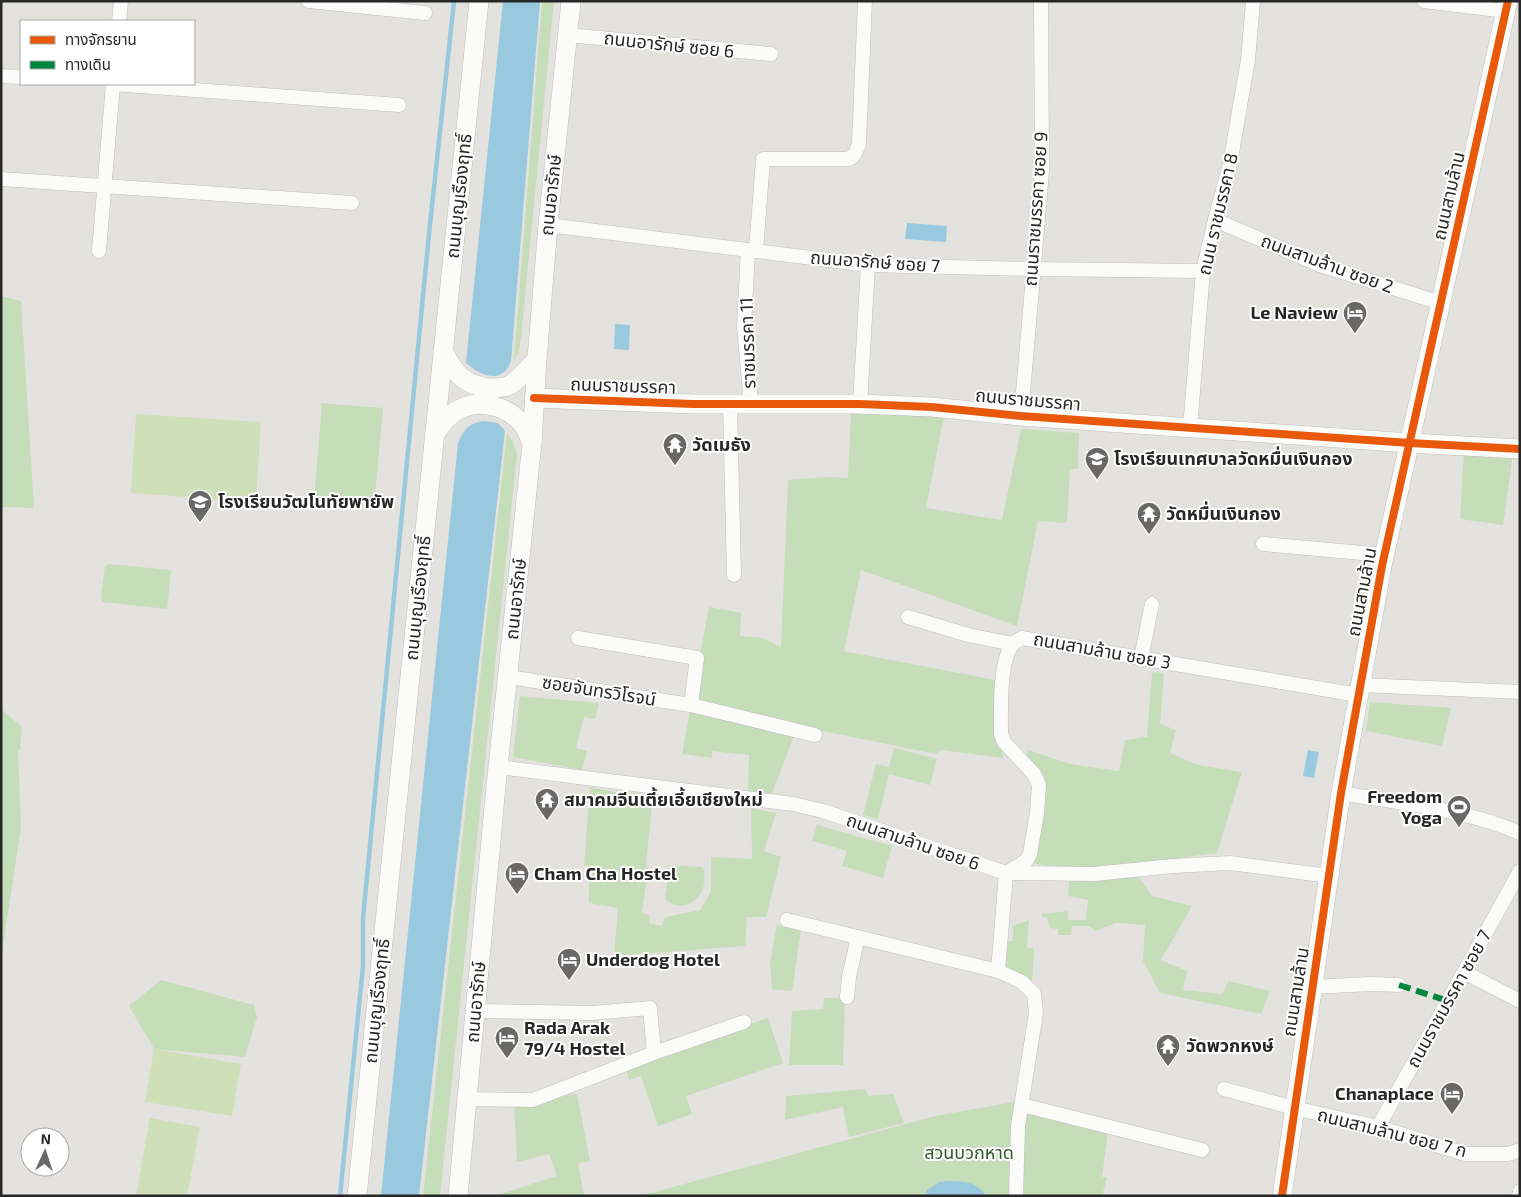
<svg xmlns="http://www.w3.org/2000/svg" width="1521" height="1197" font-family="'Exo 2','Noto Sans Thai',sans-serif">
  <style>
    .green { fill: #c6ddba }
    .pitch { fill: #cfe0b8 }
    .water { fill: #99c9df }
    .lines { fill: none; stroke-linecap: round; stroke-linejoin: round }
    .stream { stroke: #99c9df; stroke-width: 4.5 }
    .street-casing { stroke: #bfbebf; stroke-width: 15 }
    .secondary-casing { stroke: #bfbebf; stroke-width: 20 }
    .street { stroke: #fbfbfa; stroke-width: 14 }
    .secondary { stroke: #fbfbfa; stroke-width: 19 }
    .quiet { stroke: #00873e; stroke-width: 6; stroke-dasharray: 12 6; stroke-linecap: butt }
    .cycleway-casing { stroke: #fff; stroke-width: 11 }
    .cycleway { stroke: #e8590c; stroke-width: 8 }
    .labels { text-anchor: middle; stroke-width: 4; stroke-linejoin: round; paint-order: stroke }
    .street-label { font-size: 18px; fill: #272727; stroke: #fff }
    .poi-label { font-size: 18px; font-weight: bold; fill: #272727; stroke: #fff; text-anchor: start }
    .park-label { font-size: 18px; fill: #2a5a21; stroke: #fff }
  </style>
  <rect width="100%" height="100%" fill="#e4e2de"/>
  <g class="green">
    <polygon points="542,1 554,1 521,337 518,354 514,360"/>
    <polygon points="1,296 21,301 34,508 1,507"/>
    <polygon points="322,403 383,408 374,506 314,500"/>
    <polygon points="851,413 944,416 926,508 1002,520 1021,429 1079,433 1078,469 1070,469 1067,523 1038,521 1017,626 861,570 844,651 995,680 1003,758 941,750 936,754 798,726 771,796 748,791 749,755 712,751 712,758 682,754 709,607 741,613 740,636 762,638 781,647 788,480 828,477 848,478"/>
    <polygon points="507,433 513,442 517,454 440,1196 423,1196"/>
    <polygon points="1464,450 1513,454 1503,525 1460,519"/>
    <polygon points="109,564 171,570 167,609 103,602 101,598 105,566"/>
    <path d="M1152 672 1164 673 1160 724 1176 730 1170 753 1198 765 1242 772 1217 853C1160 860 1088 874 1031 863L1042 800 1026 759 1028 750 1070 764 1119 771 1125 740 1147 737Z"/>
    <polygon points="520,696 599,703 595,719 584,717 576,748 587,751 582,770 513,757"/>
    <polygon points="1370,702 1451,708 1442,746 1366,731"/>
    <polygon points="1,709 22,727 20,750 18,750 21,827 1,960"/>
    <polygon points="894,748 937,759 930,785 889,774 878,819 863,815 876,764 889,767"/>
    <polygon points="590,787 614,792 653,794 645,876 584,866"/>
    <polygon points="751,808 776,813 764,851 781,857 766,917 747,917 745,946 614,956 618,908 589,903 589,870 647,878 642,912 650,916 649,923 662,926 665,917 700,910 711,892 711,857 752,859"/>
    <polygon points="817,825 892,846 883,878 842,866 847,851 812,841"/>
    <path d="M670 865 701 867 704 871C704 877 705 886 702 891 694 906 677 911 665 898Z"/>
    <polygon points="1136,873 1152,896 1192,906 1161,960 1187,971 1183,990 1222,994 1229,981 1270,991 1261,1014 1160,993 1143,961 1145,925 1116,923 1096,931 1089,926 1072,926 1071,935 1058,935 1058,929 1050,928 1047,918 1042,917 1041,914 1068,911 1068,920 1086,920 1088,900 1068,896 1070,876"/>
    <polygon points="1029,920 1027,947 1034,949 1032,982 1023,980 1003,969 1004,941 1013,941 1013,926"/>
    <polygon points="777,925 801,931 792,991 772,989 770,962"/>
    <polygon points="161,980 254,1005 257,1017 245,1057 154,1049 129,1006"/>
    <polygon points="824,998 845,998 843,1065 789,1065 792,1011 823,1009"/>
    <polygon points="768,1018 783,1063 686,1096 692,1114 658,1126 641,1076 629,1080 625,1066"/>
    <polygon points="865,1089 868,1096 893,1094 904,1123 849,1137 843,1107 785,1120 786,1096"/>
    <polygon points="577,1094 590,1161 578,1163 584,1196 494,1196 557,1176 549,1154 517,1162 514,1105"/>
    <polygon points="1014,1102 1014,1196 640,1196 935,1116"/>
    <polygon points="1025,1110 1108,1132 1102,1177 1107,1177 1102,1196 1021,1196"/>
  </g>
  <g class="pitch">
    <polygon points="136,414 261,422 256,502 131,493"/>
    <polygon points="154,1049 241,1064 232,1116 145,1102"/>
    <polygon points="150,1118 200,1127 187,1196 136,1196"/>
  </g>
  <g class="water">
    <path d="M503 1H540L511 361C502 385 481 376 466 363Z"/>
    <polygon points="907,223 947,226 946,242 905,239"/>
    <polygon points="615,324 630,325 629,350 614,349"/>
    <path d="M485 421 498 423 505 431 419 1196H381L458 443C464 429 470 422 485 421Z"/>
    <polygon points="1308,750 1319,752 1314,778 1303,776"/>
    <path d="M939 1182C955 1180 977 1180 986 1196H925L927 1190Z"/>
  </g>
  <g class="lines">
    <polyline class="stream" points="340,1196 363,966 363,918 429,234 454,1"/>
    <defs>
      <g id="street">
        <polyline points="309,1 425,13"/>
        <polyline points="1424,1 1506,11"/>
        <polyline points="119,21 121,1"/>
        <polyline points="567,35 771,54"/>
        <polyline points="1,76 21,77"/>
        <polyline points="1,179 352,203"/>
        <polyline points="1215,220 1320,265 1441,303"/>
        <polyline points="548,225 868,265 1032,269 1203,271"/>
        <polyline points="99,251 113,84 399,105"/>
        <polyline points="748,251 744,326 751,404"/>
        <polyline points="756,251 763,159 849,159 855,154 859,144 865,1"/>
        <polyline points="860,404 868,265"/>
        <polyline points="730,405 734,575"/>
        <polyline points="1021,416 1042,171 1041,1"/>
        <polyline points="1190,428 1203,271 1215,220 1230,164 1248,60 1253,1"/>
        <polyline points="1263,544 1384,555"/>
        <polyline points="908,617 968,635 1013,644"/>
        <polyline points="578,638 697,658 691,705"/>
        <polyline points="1141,658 1152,604"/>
        <polyline points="508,677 691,705 815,735"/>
        <polyline points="1360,685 1520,692"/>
        <polyline points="498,767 793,804 823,811 1006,873 1094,874 1173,866 1230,863 1329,876"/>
        <path d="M1341 793C1397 803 1469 810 1520 833"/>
        <path d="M1006 873 1026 861 1030 854 1037 813 1039 785 1034 774 1004 742 1001 734C1001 711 999 663 1012 645 1014 642 1019 640 1022 638L1358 695"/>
        <polyline points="787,920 998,971 1022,982 1034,994 1036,1013 1018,1126 1016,1196"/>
        <polyline points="998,971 1006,873"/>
        <polyline points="1464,972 1520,1001"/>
        <polyline points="1312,987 1371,984 1399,985"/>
        <polyline points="847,997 849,977 858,937"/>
        <polyline points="654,1053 744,1022"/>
        <polyline points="1224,1089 1294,1108 1378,1127 1465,1154 1509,1154 1520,1150"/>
        <polyline points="467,1099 533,1100 654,1053 650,1008 593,1013 475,1011"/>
        <polyline points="1022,1105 1202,1150"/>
        <polyline points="1378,1127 1520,871"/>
        <polyline points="1519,1196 1520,1191"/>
      </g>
      <g id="secondary">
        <path d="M443 351C455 373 463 385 489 388 495 388 503 388 508 386 517 382 530 366 537 359"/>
        <polyline points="534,398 693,404 860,404 932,407 1021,416 1410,443 1520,449"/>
        <path d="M435 434C442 424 449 414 460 409 481 398 509 407 523 425 527 430 529 437 532 443"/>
        <polyline points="357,1196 479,1"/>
        <polyline points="458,1196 496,786 532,443 537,359 548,225 571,1"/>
        <polyline points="1282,1196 1341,793 1382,566 1508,1"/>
      </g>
    </defs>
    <use href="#street" class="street-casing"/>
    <use href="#secondary" class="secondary-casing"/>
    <use href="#street" class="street"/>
    <use href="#secondary" class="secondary"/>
    <polyline class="quiet" points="1399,985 1448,1001"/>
    <defs>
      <g id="cycleway">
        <polyline points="534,398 693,404 860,404 932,407 1021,416 1410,443 1520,449"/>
        <polyline points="1282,1196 1341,793 1382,566 1508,1"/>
      </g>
    </defs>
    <use href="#cycleway" class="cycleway-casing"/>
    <use href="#cycleway" class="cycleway"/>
  </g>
  <defs>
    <symbol id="hotel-pin" viewBox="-11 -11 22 30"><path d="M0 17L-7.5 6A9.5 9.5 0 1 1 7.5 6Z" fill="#696867" stroke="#fff"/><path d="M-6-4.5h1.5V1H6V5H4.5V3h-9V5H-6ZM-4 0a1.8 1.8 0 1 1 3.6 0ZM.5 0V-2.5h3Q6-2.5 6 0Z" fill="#fff"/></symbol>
    <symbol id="temple-pin" viewBox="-11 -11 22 30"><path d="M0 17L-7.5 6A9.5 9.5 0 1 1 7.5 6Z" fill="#696867" stroke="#fff"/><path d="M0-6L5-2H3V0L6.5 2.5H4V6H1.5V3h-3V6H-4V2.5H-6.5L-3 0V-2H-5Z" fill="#fff"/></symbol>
    <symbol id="school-pin" viewBox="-11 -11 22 30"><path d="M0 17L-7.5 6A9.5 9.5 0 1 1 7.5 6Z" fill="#696867" stroke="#fff"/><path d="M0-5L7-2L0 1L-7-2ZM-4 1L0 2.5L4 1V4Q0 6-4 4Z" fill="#fff"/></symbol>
    <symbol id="stadium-pin" viewBox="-11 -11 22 30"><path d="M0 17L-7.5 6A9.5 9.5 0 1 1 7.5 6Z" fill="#696867" stroke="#fff"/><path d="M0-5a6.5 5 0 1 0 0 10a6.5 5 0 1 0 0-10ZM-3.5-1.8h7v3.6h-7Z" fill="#fff"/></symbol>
  </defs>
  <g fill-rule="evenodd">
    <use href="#hotel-pin" x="1341" y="299" width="28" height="38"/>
    <use href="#temple-pin" x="661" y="431" width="28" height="38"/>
    <use href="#school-pin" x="1083" y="445" width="28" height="38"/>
    <use href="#school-pin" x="186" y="488" width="28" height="38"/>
    <use href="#temple-pin" x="1135" y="500" width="28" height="38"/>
    <use href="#temple-pin" x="533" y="786" width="28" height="38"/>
    <use href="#stadium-pin" x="1445" y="793" width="28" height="38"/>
    <use href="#hotel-pin" x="503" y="860" width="28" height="38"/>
    <use href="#hotel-pin" x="555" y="946" width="28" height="38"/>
    <use href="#hotel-pin" x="493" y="1024" width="28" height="38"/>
    <use href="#temple-pin" x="1154" y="1032" width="28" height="38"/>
    <use href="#hotel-pin" x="1438" y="1080" width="28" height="38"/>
  </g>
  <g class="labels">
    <g class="street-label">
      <text transform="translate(669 45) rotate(6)" y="6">ถนนอารักษ์ ซอย 6</text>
      <text transform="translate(551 195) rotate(-84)" y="6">ถนนอารักษ์</text>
      <text transform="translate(459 196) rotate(-84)" y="6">ถนนบุญเรืองฤทธิ์</text>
      <text transform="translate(1449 196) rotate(-77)" y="6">ถนนสามล้าน</text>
      <text transform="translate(1036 209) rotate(-86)" y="6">ถนนราชมรรคา ซอย 9</text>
      <text transform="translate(1218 214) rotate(-77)" y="6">ถนน ราชมรรคา 8</text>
      <text transform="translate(875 262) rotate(4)" y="6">ถนนอารักษ์ ซอย 7</text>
      <text transform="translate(1327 264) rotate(20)" y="6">ถนนสามล้าน ซอย 2</text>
      <text transform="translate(748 343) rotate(-92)" y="6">ราชมรรคา 11</text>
      <text transform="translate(623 386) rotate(2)" y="6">ถนนราชมรรคา</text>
      <text transform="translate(1028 400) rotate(5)" y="6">ถนนราชมรรคา</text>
      <text transform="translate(1362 592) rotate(-79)" y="6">ถนนสามล้าน</text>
      <text transform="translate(418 598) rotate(-84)" y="6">ถนนบุญเรืองฤทธิ์</text>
      <text transform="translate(516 599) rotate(-84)" y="6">ถนนอารักษ์</text>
      <text transform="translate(1102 651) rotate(10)" y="6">ถนนสามล้าน ซอย 3</text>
      <text transform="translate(599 691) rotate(9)" y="6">ซอยจันทรวิโรจน์</text>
      <text transform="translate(913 842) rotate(19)" y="6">ถนนสามล้าน ซอย 6</text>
      <text transform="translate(1296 992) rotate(-81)" y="6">ถนนสามล้าน</text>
      <text transform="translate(1449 999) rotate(-61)" y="6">ถนนราชมรรคา ซอย 7</text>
      <text transform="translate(377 1001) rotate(-84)" y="6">ถนนบุญเรืองฤทธิ์</text>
      <text transform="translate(476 1002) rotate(-85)" y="6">ถนนอารักษ์</text>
      <text transform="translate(1392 1133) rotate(14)" y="6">ถนนสามล้าน ซอย 7 ก</text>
    </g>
    <g class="poi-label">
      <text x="1338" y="319" text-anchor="end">Le Naview</text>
      <text x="692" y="451">วัดเมธัง</text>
      <text x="1114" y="465">โรงเรียนเทศบาลวัดหมื่นเงินกอง</text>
      <text x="218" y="508">โรงเรียนวัฒโนทัยพายัพ</text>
      <text x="1166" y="520">วัดหมื่นเงินกอง</text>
      <text x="1442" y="803" text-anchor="end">Freedom<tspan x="1442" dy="21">Yoga</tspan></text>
      <text x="564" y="806">สมาคมจีนเตี้ยเอี้ยเชียงใหม่</text>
      <text x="534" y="880">Cham Cha Hostel</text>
      <text x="586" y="966">Underdog Hotel</text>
      <text x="524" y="1034">Rada Arak<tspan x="524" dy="21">79/4 Hostel</tspan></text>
      <text x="1186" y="1052">วัดพวกหงษ์</text>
      <text x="1434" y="1100" text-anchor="end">Chanaplace</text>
    </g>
    <g class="park-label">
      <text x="969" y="1159">สวนบวกหาด</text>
    </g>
  </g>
  <rect width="1521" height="1197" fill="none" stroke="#272727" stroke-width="5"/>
  <rect x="20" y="20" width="175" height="65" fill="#ffffff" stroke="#a9a9a9"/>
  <rect x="30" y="36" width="25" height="8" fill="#e8590c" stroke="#a9a9a9"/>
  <text x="65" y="45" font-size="15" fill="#272727">ทางจักรยาน</text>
  <rect x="30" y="61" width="25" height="8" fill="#00873e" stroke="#a9a9a9"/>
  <text x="65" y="70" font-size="15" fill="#272727">ทางเดิน</text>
  <g transform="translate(45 1152) rotate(3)"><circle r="24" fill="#ffffff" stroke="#a9a9a9"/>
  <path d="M0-4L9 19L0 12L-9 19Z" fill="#696867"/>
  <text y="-8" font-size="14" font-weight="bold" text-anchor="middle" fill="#272727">N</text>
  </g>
</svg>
